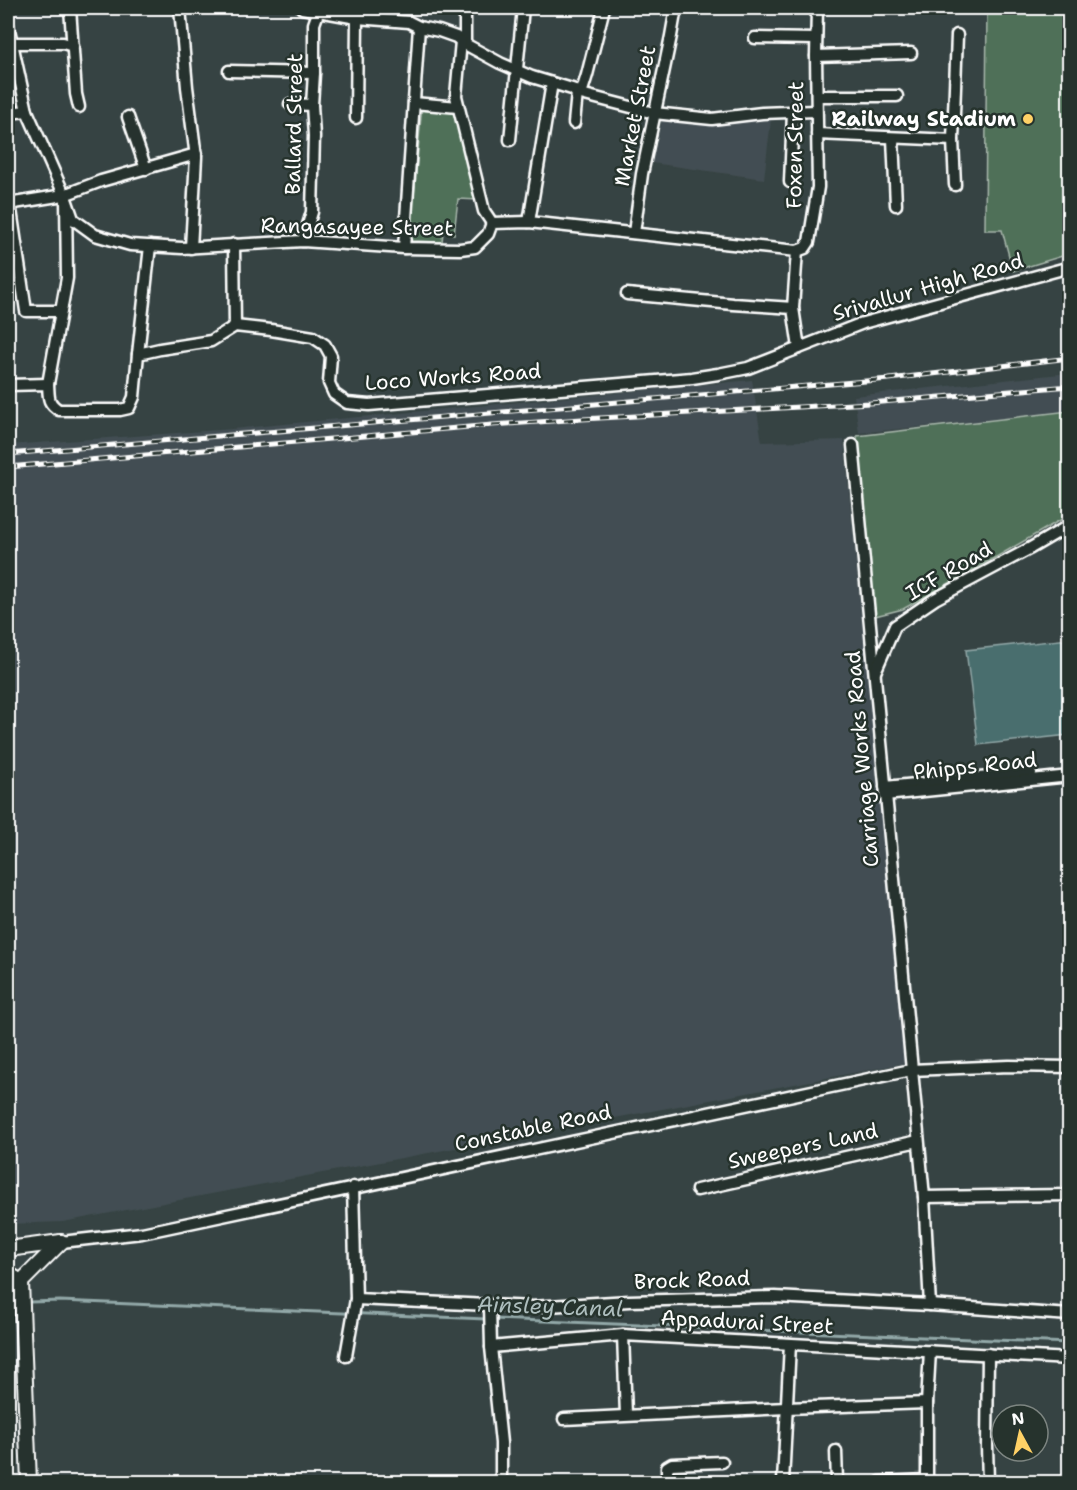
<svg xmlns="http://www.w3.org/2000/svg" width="1077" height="1490" font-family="'Shantell Sans',sans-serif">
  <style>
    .built { fill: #424e52 }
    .green { fill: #506f58; stroke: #a8b7ac; stroke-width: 1.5 }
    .water { fill: #4a6e6e; stroke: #92a8a8; stroke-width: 1.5 }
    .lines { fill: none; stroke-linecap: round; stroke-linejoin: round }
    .stream { stroke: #92a8a8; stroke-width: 3 }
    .minor-casing { stroke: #fff; stroke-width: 15 }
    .major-casing { stroke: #fff; stroke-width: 18 }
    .minor { stroke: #26332d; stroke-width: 10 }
    .major { stroke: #26332d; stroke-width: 14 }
    .rail-casing { stroke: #fff; stroke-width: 5 }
    .rail { stroke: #26332d; stroke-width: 3; stroke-dasharray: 9; stroke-linecap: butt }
    .poi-dot { fill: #ffd166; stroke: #26332d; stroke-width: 2 }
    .labels { text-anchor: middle; stroke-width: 5; stroke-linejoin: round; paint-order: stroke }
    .street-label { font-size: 21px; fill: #fff; stroke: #26332d }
    .poi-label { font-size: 21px; font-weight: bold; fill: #fff; stroke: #26332d; text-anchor: end }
    .water-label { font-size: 22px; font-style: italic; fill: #aebebe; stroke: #26332d }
  </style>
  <rect width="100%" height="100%" fill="#364343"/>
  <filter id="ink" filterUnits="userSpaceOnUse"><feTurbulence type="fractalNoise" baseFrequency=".0167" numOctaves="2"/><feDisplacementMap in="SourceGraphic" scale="12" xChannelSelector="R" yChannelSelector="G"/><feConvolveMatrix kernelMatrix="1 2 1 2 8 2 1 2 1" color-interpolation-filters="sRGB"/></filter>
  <g filter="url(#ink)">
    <g class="built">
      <polygon points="664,110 771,120 764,179 652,163"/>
      <polygon points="1069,373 1069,412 859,433 854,396"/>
      <polygon points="752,380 762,442 844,440 906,1063 63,1222 8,1224 8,445 232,429"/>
    </g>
    <g class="green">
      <polygon points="987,8 1069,8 1069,254 1013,271 1002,230 985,230"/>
      <polygon points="422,105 454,108 479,200 458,199 454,234 443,232 442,242 410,241"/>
      <polygon points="1069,411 1069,515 998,556 903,609 875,616 857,436"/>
    </g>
    <polygon class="water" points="1069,639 1069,735 978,745 966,650"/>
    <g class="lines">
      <g class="stream">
        <polyline points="8,1302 13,1302"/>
        <polyline points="30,1302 60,1301 486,1319"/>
        <polyline points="493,1319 1070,1343"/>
      </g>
      <defs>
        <g id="minor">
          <polyline points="70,8 76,94 79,107"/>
          <polyline points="180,8 187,87 196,157 191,248"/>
          <polyline points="302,8 357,18 409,22 419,27 439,31 456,37 465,44 500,63 532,77 572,89 577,93 654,113 712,119 762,113 816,111"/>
          <polyline points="464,8 465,17 465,44"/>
          <polyline points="8,25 27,111 66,199 67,278 48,384"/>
          <polyline points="755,38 816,39"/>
          <polyline points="461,41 456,96 484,211 492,223"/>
          <polyline points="12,43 63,43 73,46"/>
          <polyline points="816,56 911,53"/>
          <polyline points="229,71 314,73"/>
          <polyline points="581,94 587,75 604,8"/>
          <polyline points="817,96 897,96"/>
          <polyline points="414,103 458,107"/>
          <polyline points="290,104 312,105"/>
          <polyline points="8,113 27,111"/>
          <polyline points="128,117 146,169"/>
          <polyline points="356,118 357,18"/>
          <polyline points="574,123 577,93"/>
          <polyline points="817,134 953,140"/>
          <polyline points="893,138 896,205"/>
          <polyline points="510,140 523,8"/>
          <polyline points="790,182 793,112"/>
          <polyline points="955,185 953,140 957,35"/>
          <polyline points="66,199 73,219 95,235 130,245 182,248 303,241 404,248 460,249 475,247 488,234 492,223 529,222 797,251"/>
          <polyline points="10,203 26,311 61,311"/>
          <polyline points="8,204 64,195 101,181 196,154"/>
          <polyline points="529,222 552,83"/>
          <polyline points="634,233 642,174 671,36 676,8"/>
          <polyline points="303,241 312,212 314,136 312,105 314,73 314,24 319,10 321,8"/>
          <polyline points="234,244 235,326"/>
          <polyline points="404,248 419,27"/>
          <polyline points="627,294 733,304 793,308"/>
          <polyline points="799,348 793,308 797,251 805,248 809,242 818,187 816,56 817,8"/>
          <polyline points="138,354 150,246"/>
          <path d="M8 385 48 384C49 397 47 403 59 410H120L129 408 134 397 138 354 160 349 211 341 235 326 271 330 313 337 325 345 331 356 329 383 334 394 347 403 369 405 692 378 718 374 748 368 863 323 1070 267"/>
          <polyline points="853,445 924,1197 930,1305"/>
          <polyline points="875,672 895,626 935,599 1029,549 1070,525"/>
          <polyline points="885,787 1031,773"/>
          <polyline points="885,795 1070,776"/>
          <polyline points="353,1187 356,1299 532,1307 629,1301 775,1297 930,1305 1070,1315"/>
          <polyline points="697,1190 918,1141"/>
          <polyline points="924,1197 1070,1195"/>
          <polyline points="61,1242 142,1233 911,1070 1009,1066 1070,1067"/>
          <polyline points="490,1305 491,1347 501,1443 501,1482"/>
          <polyline points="623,1335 626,1415"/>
          <polyline points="491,1347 623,1335 1070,1359"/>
          <polyline points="988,1354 987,1446 988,1482"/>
          <polyline points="346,1356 356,1299"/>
          <polyline points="564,1419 786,1408 927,1403"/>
          <polyline points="836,1451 837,1482"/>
          <polyline points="667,1482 667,1467 672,1464 722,1462"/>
          <polyline points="783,1482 790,1344"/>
          <polyline points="880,1482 927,1480"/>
          <polyline points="927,1482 927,1403 930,1351"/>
        </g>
        <g id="major">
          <polyline points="8,1249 61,1242"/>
          <polyline points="8,1274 21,1282"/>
          <polyline points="29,1482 21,1282 61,1242"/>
        </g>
      </defs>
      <use href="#minor" class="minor-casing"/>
      <use href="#major" class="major-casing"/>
      <use href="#minor" class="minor"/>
      <use href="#major" class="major"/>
      <defs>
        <g id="rail">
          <polyline points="8,454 889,379 1070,358"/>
          <polyline points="8,467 492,425 582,419 870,403 1070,386"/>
        </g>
      </defs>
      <use href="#rail" class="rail-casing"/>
      <use href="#rail" class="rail"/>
    </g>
  </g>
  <circle class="poi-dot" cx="1028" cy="119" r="6"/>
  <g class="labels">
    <g class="street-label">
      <text transform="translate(635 116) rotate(-79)" y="7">Market Street</text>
      <text transform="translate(294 124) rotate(-89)" y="7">Ballard Street</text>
      <text transform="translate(795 145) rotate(-89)" y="7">Foxen Street</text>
      <text transform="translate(357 227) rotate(1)" y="7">Rangasayee Street</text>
      <text transform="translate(928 287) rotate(-16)" y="7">Srivallur High Road</text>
      <text transform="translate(453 377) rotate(-4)" y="7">Loco Works Road</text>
      <text transform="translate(949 571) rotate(-30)" y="7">ICF Road</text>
      <text transform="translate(862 759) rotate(-95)" y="7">Carriage Works Road</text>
      <text transform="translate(975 766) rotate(-6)" y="7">Phipps Road</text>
      <text transform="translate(533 1128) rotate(-12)" y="7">Constable Road</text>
      <text transform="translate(803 1146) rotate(-12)" y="7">Sweepers Land</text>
      <text transform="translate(692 1280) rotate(-2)" y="7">Brock Road</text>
      <text transform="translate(747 1322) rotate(3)" y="7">Appadurai Street</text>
    </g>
    <g class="poi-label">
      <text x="1016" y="126">Railway Stadium</text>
    </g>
    <g class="water-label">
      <text transform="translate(550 1306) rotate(2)" y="8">Ainsley Canal</text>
    </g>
  </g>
  <rect width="1077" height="1490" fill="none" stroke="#26332d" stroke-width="30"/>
  <rect x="15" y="15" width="1047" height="1460" fill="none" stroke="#fff" stroke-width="2" filter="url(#ink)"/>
  <g transform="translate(1020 1433) rotate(352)"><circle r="28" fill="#26332d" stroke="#7d8581" stroke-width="1.5"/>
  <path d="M0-4.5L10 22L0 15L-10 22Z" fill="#ffd166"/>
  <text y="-9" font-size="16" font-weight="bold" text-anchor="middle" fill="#ffffff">N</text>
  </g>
</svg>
